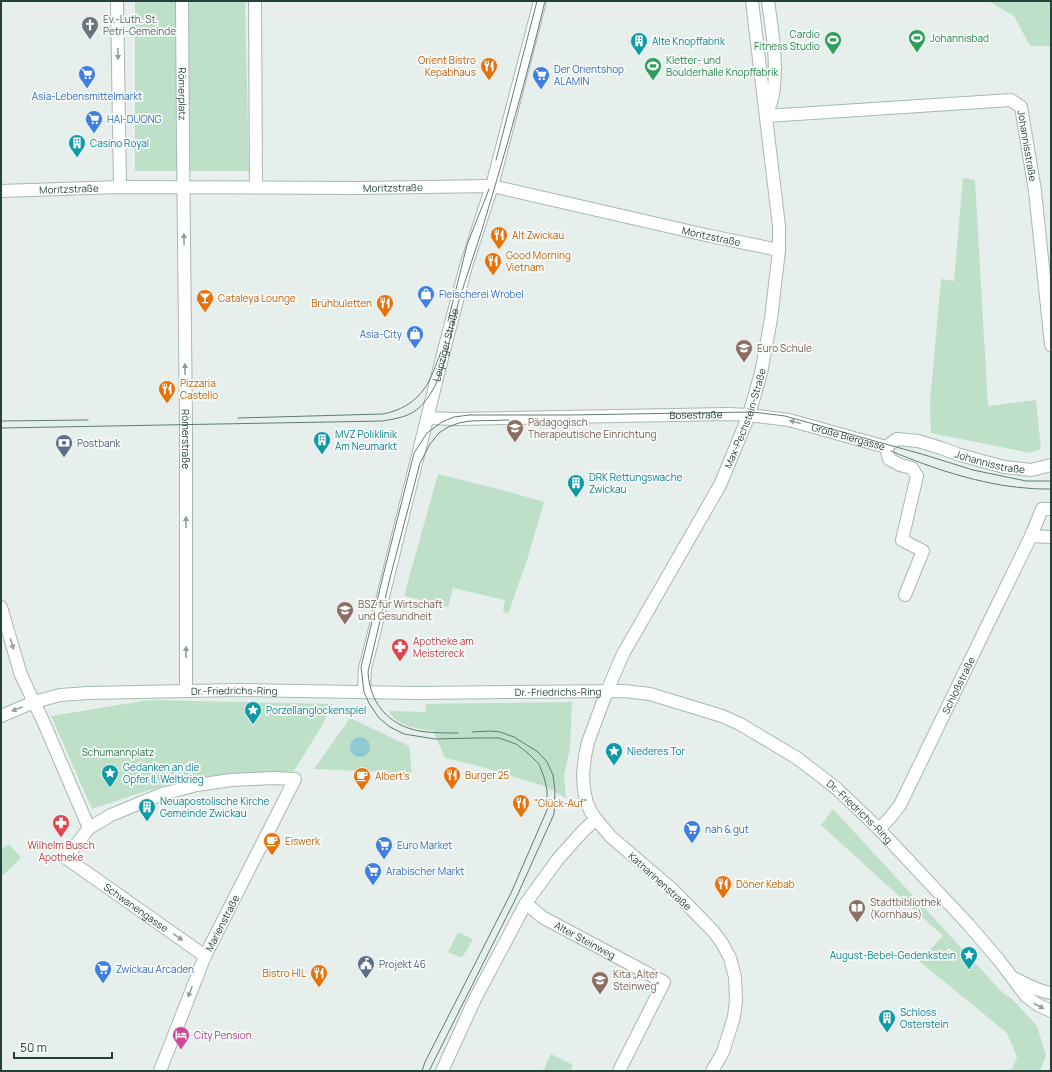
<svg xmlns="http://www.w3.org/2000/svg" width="1052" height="1072" font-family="Manrope,sans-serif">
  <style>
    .green { fill: #bfe0c8 }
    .water { fill: #8ec9d4 }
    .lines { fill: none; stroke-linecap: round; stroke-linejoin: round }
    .street-casing { stroke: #a8b8b2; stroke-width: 14 }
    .secondary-casing { stroke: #a4bbb3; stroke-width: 14 }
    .street { stroke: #fff; stroke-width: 12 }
    .secondary { stroke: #fff; stroke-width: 12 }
    .tram { stroke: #5f7d75; stroke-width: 1 }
    .oneway { fill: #92a09c }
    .labels { text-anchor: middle; stroke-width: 3.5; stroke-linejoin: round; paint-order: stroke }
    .worship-label { font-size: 10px; fill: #5b616d; stroke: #f7fbf9; text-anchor: start }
    .leisure-label { font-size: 10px; fill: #27864d; stroke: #f7fbf9; text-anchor: start }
    .culture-label { font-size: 10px; fill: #0d838f; stroke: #f7fbf9; text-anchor: start }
    .food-label { font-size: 10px; fill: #c56008; stroke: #f7fbf9; text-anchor: start }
    .shop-label { font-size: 10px; fill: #366cbe; stroke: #f7fbf9; text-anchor: start }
    .street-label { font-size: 10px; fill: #24423a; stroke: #f7fbf9 }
    .education-label { font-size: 10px; fill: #785e54; stroke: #f7fbf9; text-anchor: start }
    .service-label { font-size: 10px; fill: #4e5e75; stroke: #f7fbf9; text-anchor: start }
    .health-label { font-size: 10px; fill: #be3a42; stroke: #f7fbf9; text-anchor: start }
    .park-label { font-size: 10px; fill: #2d7a4b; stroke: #f7fbf9 }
    .hotel-label { font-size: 10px; fill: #b23c85; stroke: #f7fbf9; text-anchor: start }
  </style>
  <rect width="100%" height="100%" fill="#e6efeb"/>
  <g class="green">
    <polygon points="135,1 245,1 249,171 135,171"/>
    <polygon points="988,1 1051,1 1051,46 1030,46 1014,16"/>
    <polygon points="963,178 975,180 988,406 1036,400 1041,449 1030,453 931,433 930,403 941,279 954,281"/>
    <polygon points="438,474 506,491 544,502 528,557 508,614 503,611 505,600 453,588 448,607 404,596"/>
    <polygon points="149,700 333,704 320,729 294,771 195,777 140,793 92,809 51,716"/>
    <path d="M572 702 570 748 564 776 566 798 544 786 479 766 445 758 433 731C419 729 395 726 389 711L425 712 426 704Z"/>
    <polygon points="350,718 409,746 412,773 314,769"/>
    <polygon points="833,809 1001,991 1013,1000 1037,1026 1046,1056 1040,1071 1011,1071 1017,1057 1007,1033 919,961 943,936 821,825"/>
    <polygon points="9,844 21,858 1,877 1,849"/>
    <polygon points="458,932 473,939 462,958 448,952"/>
    <polygon points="551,1054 573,1065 570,1071 543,1071"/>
  </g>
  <circle class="water" cx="360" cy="747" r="10"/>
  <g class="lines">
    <defs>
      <g id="street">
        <polyline points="117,1 120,187"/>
        <path id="s1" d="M182 1 183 148 186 425V691"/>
        <polyline points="255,1 256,187"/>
        <path d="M768 1C772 29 778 65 773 94 772 100 770 106 768 111"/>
        <path id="s2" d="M766 116 1011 100 1021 107 1035 191 1051 345"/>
        <path id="s3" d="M1 191 120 187 358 188 492 186 710 236 779 250"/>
        <path id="s4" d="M427 418 456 419 728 414 749 415 789 420 886 447"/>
        <polyline points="886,447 889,459 900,465 912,468 917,476 902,540 923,551 905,595"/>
        <path id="s5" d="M886 447 897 439 918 441 941 448 960 455 1004 467 1031 470 1051 465"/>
        <polyline points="1031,536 1051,537"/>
        <path id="s6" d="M1 607 21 675 44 723 89 828 66 858 205 956"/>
        <path id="s7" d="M364 692 365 668 368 657 443 354 466 266 492 186 540 1"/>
        <polyline points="89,828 111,815 162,794 197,785 231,780 273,778 295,779 205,956 160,1071"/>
        <path id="s8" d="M879 829 889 819 900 805 983 634 1031 536 1042 509H1051"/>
        <path id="s9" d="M526 903 542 917 664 982 619 1071"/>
        <polyline points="442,1071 475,999 526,903 558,859 583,831 596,819"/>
        <path id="s10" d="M712 1071 723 1052 734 1017 736 1000 735 977 730 958 722 943 713 931 672 889 611 837 596 819 591 812 587 803 584 790 583 774 585 756 588 742 607 691 623 654 720 485 749 415 761 373 771 319 779 250V226L752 1"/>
      </g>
      <g id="secondary">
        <path id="s11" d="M1 716 34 702 60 695 88 693 238 690 416 693 624 691 650 694 722 716 740 724 797 758 836 788 879 829 968 924 998 959 1026 996 1038 1005 1051 1011"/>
        <path d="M1014 978C1026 984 1037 991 1051 993"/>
      </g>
    </defs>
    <use href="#street" class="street-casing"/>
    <use href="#secondary" class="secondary-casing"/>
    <use href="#street" class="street"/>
    <use href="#secondary" class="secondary"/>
    <g class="tram">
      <polyline points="496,160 537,1"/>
      <polyline points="448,321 467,245 489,189"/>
      <path d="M238 418 383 414C403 410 419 400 429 381 434 372 437 361 441 352"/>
      <polyline points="1,421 88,420"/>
      <path d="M1 428 383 421C404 417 415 416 429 396 446 372 450 333 458 304 466 277 476 250 484 223 506 150 527 76 545 1"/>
      <path d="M891 451C931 468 982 485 1026 488 1035 489 1043 489 1051 489"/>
      <path d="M458 733C448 733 438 733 427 732 393 729 370 707 368 672L390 578 420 463 430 444 439 433 448 427 459 423 470 421 509 420"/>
      <polyline points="422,1071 425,1062 511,893 547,810 547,790 544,777 539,764 529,754 516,744 499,738 476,738 435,739 404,734 390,727 379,718 369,703 364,692 361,667 383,576 414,453 427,433 442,422 454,417 469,415 569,415 750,412 761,413 785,416 925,455 973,470 1026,481 1051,481"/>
      <polyline points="429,1071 517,896 554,814 555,791 553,775 547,762 538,752 514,737 500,732 491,731 472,732"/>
    </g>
  </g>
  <defs><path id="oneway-solid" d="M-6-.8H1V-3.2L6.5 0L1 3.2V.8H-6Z"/></defs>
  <g class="oneway">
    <use href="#oneway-solid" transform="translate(118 54) rotate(89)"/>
    <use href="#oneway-solid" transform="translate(184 239) rotate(-91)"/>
    <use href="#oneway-solid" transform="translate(185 369) rotate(-91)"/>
    <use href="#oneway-solid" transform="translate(795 422) rotate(-165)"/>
    <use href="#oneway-solid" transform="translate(186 522) rotate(-90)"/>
    <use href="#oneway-solid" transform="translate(12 644) rotate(74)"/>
    <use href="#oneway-solid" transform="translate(186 652) rotate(-90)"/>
    <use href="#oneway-solid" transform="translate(17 709) rotate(158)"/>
    <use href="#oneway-solid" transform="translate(178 937) rotate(35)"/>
    <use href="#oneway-solid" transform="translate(190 992) rotate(111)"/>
    <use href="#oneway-solid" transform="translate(1039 1006) rotate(28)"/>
  </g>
  <defs>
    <symbol id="church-pin" viewBox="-11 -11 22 30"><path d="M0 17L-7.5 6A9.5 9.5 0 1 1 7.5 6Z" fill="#6b7280" stroke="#f7fbf9"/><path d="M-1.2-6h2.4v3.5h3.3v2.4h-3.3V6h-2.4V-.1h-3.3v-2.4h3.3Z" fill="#fff"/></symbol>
    <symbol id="stadium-pin" viewBox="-11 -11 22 30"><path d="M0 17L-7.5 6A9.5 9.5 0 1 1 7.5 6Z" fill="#2e9e5b" stroke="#f7fbf9"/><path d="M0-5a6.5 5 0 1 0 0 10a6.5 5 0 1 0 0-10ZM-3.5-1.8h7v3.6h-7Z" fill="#fff"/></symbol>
    <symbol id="building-pin" viewBox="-11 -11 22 30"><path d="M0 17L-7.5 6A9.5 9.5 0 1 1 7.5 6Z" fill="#0f9aa8" stroke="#f7fbf9"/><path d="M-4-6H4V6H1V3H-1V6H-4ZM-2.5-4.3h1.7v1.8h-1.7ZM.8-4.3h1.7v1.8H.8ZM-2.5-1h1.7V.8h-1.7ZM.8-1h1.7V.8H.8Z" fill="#fff"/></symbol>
    <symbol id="restaurant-pin" viewBox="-11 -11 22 30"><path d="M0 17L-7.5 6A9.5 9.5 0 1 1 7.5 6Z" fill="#e8710a" stroke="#f7fbf9"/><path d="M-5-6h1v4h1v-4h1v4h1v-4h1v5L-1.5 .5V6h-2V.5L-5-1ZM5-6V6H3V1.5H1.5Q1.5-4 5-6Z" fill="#fff"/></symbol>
    <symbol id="supermarket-pin" viewBox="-11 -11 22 30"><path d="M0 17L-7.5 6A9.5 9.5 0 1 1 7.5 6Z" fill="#3f7fe0" stroke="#f7fbf9"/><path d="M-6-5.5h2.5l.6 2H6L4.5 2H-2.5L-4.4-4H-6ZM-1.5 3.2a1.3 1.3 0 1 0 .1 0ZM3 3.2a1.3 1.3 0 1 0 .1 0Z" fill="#fff"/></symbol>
    <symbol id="shop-pin" viewBox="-11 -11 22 30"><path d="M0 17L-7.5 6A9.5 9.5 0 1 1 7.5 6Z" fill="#3f7fe0" stroke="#f7fbf9"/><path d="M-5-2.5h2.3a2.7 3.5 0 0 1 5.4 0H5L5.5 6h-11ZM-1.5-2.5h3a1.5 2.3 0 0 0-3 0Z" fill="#fff"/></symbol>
    <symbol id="bar-pin" viewBox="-11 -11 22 30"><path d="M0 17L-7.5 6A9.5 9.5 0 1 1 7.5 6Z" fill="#e8710a" stroke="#f7fbf9"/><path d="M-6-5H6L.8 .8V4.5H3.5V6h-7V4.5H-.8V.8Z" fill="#fff"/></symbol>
    <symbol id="school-pin" viewBox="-11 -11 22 30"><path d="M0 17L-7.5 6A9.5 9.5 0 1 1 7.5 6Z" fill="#8d6e63" stroke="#f7fbf9"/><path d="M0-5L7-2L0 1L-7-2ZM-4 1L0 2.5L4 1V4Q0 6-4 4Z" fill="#fff"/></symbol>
    <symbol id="bank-pin" viewBox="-11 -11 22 30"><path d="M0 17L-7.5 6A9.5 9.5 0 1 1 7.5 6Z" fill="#5c6f8a" stroke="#f7fbf9"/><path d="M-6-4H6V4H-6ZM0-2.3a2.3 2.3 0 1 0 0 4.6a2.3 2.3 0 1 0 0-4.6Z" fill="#fff"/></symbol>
    <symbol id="pharmacy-pin" viewBox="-11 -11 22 30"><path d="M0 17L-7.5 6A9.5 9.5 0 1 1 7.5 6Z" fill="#e0444e" stroke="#f7fbf9"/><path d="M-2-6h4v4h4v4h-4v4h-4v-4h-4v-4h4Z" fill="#fff"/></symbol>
    <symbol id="sight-pin" viewBox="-11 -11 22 30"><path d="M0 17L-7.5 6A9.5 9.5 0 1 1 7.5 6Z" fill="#0f9aa8" stroke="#f7fbf9"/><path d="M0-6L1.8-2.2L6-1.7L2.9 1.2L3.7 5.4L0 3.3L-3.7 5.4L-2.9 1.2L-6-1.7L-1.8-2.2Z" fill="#fff"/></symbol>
    <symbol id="cafe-pin" viewBox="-11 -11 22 30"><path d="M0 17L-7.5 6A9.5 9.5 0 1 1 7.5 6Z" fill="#e8710a" stroke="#f7fbf9"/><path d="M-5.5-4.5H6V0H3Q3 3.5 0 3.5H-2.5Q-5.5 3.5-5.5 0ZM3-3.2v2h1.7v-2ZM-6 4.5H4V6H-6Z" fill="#fff"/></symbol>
    <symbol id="library-pin" viewBox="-11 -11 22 30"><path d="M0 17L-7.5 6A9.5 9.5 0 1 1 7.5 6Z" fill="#8d6e63" stroke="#f7fbf9"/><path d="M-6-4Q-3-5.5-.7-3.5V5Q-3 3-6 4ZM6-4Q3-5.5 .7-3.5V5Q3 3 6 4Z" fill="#fff"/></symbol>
    <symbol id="civic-pin" viewBox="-11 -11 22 30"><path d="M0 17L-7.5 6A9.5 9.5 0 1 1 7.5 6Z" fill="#5c6f8a" stroke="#f7fbf9"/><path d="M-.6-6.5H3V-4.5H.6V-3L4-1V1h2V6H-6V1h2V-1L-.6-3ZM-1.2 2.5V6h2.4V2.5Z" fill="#fff"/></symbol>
    <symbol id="hotel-pin" viewBox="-11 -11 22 30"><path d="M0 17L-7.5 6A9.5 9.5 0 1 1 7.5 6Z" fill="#d1479c" stroke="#f7fbf9"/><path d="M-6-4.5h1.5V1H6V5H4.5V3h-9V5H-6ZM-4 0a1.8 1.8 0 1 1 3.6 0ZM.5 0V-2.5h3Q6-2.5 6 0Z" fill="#fff"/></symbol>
  </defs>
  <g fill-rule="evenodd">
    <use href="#church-pin" x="80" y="15" width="20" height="27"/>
    <use href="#stadium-pin" x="907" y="28" width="20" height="27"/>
    <use href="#stadium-pin" x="823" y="30" width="20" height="27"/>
    <use href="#building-pin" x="629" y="31" width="20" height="27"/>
    <use href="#restaurant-pin" x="479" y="56" width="20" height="27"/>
    <use href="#stadium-pin" x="643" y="56" width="20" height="27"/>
    <use href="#supermarket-pin" x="77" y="64" width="20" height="27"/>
    <use href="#supermarket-pin" x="531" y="65" width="20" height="27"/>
    <use href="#supermarket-pin" x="84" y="109" width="20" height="27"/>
    <use href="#building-pin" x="67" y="133" width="20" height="27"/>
    <use href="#restaurant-pin" x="489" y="225" width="20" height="27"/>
    <use href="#restaurant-pin" x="483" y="251" width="20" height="27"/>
    <use href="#shop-pin" x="416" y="284" width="20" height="27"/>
    <use href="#bar-pin" x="195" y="288" width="20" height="27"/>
    <use href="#restaurant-pin" x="375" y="293" width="20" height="27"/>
    <use href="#shop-pin" x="405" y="324" width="20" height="27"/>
    <use href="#school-pin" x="734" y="338" width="20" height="27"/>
    <use href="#restaurant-pin" x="157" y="379" width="20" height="27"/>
    <use href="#school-pin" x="505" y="418" width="20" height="27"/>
    <use href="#building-pin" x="312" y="430" width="20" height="27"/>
    <use href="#bank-pin" x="54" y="433" width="20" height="27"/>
    <use href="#building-pin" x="566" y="473" width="20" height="27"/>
    <use href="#school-pin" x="335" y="600" width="20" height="27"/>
    <use href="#pharmacy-pin" x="390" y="637" width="20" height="27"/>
    <use href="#sight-pin" x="243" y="700" width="20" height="27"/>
    <use href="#sight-pin" x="604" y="741" width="20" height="27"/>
    <use href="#sight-pin" x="100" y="763" width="20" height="27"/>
    <use href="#restaurant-pin" x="442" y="765" width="20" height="27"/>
    <use href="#cafe-pin" x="352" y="766" width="20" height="27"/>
    <use href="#restaurant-pin" x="511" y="793" width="20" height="27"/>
    <use href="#building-pin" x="137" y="797" width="20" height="27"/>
    <use href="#pharmacy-pin" x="51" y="813" width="20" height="27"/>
    <use href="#supermarket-pin" x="682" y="819" width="20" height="27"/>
    <use href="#cafe-pin" x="262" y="831" width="20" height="27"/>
    <use href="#supermarket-pin" x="374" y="835" width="20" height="27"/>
    <use href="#supermarket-pin" x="363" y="861" width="20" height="27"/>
    <use href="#restaurant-pin" x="713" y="874" width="20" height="27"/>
    <use href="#library-pin" x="847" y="898" width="20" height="27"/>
    <use href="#sight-pin" x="959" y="945" width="20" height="27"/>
    <use href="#civic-pin" x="356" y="954" width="20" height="27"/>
    <use href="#supermarket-pin" x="93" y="959" width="20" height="27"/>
    <use href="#restaurant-pin" x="309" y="963" width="20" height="27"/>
    <use href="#school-pin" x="590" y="970" width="20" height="27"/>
    <use href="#building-pin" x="877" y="1008" width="20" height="27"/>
    <use href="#hotel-pin" x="171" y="1025" width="20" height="27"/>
  </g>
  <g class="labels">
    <g class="worship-label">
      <text x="103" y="23">Ev.-Luth. St.<tspan x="103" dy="12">Petri-Gemeinde</tspan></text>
    </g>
    <g class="leisure-label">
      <text x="820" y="38" text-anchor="end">Cardio<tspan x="820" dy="12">Fitness Studio</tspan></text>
      <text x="930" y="42">Johannisbad</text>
      <text x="666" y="64">Kletter- und<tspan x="666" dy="12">Boulderhalle Knopffabrik</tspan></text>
    </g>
    <g class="culture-label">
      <text x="652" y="45">Alte Knopffabrik</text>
      <text x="90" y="147">Casino Royal</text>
      <text x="335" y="438">MVZ Poliklinik<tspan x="335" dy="12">Am Neumarkt</tspan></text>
      <text x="589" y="481">DRK Rettungswache<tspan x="589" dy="12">Zwickau</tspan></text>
      <text x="266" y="714">Porzellanglockenspiel</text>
      <text x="627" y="755">Niederes Tor</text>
      <text x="123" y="771">Gedanken an die<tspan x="123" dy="12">Opfer II. Weltkrieg</tspan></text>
      <text x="160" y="805">Neuapostolische Kirche<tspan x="160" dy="12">Gemeinde Zwickau</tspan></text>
      <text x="956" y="959" text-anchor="end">August-Bebel-Gedenkstein</text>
      <text x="900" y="1016">Schloss<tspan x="900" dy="12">Osterstein</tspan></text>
    </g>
    <g class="food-label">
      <text x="476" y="64" text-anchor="end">Orient Bistro<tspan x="476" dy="12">Kepabhaus</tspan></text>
      <text x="512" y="239">Alt Zwickau</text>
      <text x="506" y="259">Good Morning<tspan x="506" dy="12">Vietnam</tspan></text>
      <text x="218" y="302">Cataleya Lounge</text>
      <text x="372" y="307" text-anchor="end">Brühbuletten</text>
      <text x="180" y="387">Pizzaria<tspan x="180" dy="12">Castello</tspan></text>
      <text x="465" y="779">Burger 25</text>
      <text x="375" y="780">Albert's</text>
      <text x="534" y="807">"Glück-Auf"</text>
      <text x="285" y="845">Eiswerk</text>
      <text x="736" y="888">Döner Kebab</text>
      <text x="306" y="977" text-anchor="end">Bistro HIL</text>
    </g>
    <g class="shop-label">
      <text x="554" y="73">Der Orientshop<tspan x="554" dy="12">ALAMIN</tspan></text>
      <text x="87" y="100" text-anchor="middle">Asia-Lebensmittelmarkt</text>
      <text x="107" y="123">HAI-DUONG</text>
      <text x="439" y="298">Fleischerei Wrobel</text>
      <text x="402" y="338" text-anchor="end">Asia-City</text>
      <text x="705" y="833">nah &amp; gut</text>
      <text x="397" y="849">Euro Market</text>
      <text x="386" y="875">Arabischer Markt</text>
      <text x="116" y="973">Zwickau Arcaden</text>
    </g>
    <g class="street-label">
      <text dy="4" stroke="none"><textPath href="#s1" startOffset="93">Römerplatz</textPath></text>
      <text dy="4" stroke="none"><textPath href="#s2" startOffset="297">Johannisstraße</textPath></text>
      <text dy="4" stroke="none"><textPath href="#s3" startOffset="392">Moritzstraße</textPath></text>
      <text dy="4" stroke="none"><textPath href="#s3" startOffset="68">Moritzstraße</textPath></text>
      <text dy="4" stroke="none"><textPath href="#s3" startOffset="716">Moritzstraße</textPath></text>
      <text dy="4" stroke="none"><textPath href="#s7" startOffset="357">Leipziger Straße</textPath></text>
      <text dy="4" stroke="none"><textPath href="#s4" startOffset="269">Bosestraße</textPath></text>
      <text dy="4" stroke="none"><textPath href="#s10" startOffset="754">Max-Pechstein-Straße</textPath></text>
      <text dy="4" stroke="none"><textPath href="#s4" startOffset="424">Große Biergasse</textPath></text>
      <text dy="4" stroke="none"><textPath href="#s1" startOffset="438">Römerstraße</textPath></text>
      <text dy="4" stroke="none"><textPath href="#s5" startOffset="110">Johannisstraße</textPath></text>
      <text dy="4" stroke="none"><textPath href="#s8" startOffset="165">Schloßstraße</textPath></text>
      <text dy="4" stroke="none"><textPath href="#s11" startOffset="237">Dr.-Friedrichs-Ring</textPath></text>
      <text dy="4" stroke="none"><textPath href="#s11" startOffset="561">Dr.-Friedrichs-Ring</textPath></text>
      <text dy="4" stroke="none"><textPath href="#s11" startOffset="897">Dr.-Friedrichs-Ring</textPath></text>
      <text transform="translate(660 881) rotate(42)" y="4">Katharinenstraße</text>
      <text dy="4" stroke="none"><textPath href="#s6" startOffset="362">Schwanengasse</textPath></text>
      <text transform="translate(222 923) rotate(-63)" y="4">Marienstraße</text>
      <text dy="4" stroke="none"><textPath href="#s9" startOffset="70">Alter Steinweg</textPath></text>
    </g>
    <g class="education-label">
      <text x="757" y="352">Euro Schule</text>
      <text x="528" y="426">Pädagogisch<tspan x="528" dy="12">Therapeutische Einrichtung</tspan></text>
      <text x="358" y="608">BSZ für Wirtschaft<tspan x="358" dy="12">und Gesundheit</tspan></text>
      <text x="870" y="906">Stadtbibliothek<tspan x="870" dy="12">(Kornhaus)</tspan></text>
      <text x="613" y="978">Kita „Alter<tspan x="613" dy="12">Steinweg“</tspan></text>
    </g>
    <g class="service-label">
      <text x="77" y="447">Postbank</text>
      <text x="379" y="968">Projekt 46</text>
    </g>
    <g class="health-label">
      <text x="413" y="645">Apotheke am<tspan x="413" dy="12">Meistereck</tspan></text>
      <text x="61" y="849" text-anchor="middle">Wilhelm Busch<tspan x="61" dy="12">Apotheke</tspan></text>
    </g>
    <g class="park-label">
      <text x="118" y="756">Schumannplatz</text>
    </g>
    <g class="hotel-label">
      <text x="194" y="1039">City Pension</text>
    </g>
  </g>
  <rect width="1052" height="1072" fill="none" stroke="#24423a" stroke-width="4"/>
  <path d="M14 1052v6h98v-6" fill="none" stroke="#24423a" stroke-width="2"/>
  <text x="20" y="1052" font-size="12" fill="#24423a" stroke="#f7fbf9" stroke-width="3" paint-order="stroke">50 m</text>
</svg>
